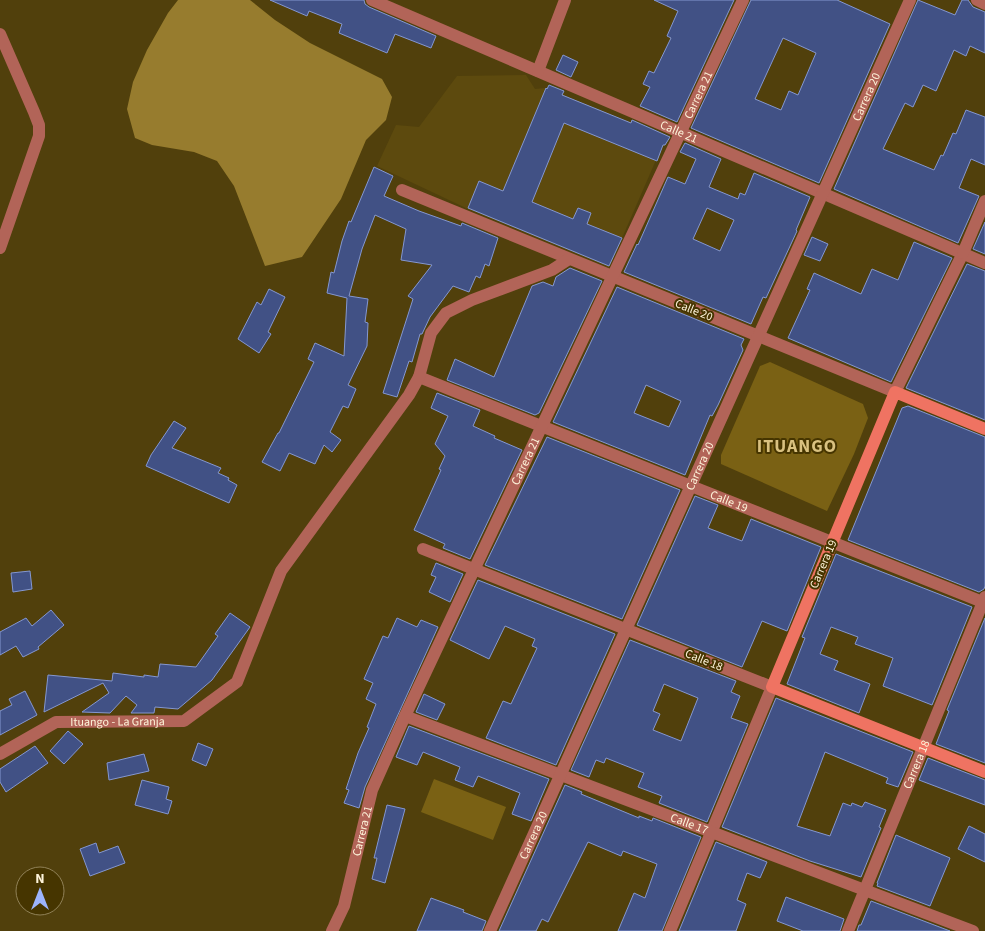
<svg xmlns="http://www.w3.org/2000/svg" width="985" height="931" font-family="'Source Sans 3',sans-serif">
  <style>
    .built { fill: #5d4a0e }
    .green { fill: #7a6114 }
    .forest { fill: #977c2e }
    .building { fill: #415185; stroke: #8497d1; fill-rule: evenodd }
    .lines { fill: none; stroke-linecap: round; stroke-linejoin: round }
    .pedestrian { stroke: #b26458; stroke-width: 12 }
    .minor { stroke: #b26458; stroke-width: 12 }
    .secondary { stroke: #ef7362; stroke-width: 12 }
    .labels { text-anchor: middle; stroke-width: 4; stroke-linejoin: round; paint-order: stroke }
    .street-label { font-size: 12px; fill: #fef4da; stroke: #463500 }
    .district-label { font-size: 18px; font-weight: bold; letter-spacing: 1px; fill: #d9c180; stroke: #463500 }
  </style>
  <rect width="100%" height="100%" fill="#51400c"/>
  <polygon class="built" points="526,75 535,89 546,88 666,137 609,268 604,265 468,209 377,166 396,125 419,127 457,76"/>
  <g class="green">
    <polygon points="770,362 863,404 868,418 854,454 827,511 721,464 721,455 760,366"/>
    <polygon points="434,779 506,807 493,840 421,812"/>
  </g>
  <polygon class="forest" points="178,0 250,0 275,20 310,43 382,79 392,97 386,120 366,140 341,199 302,257 265,266 234,186 217,161 194,152 152,145 135,138 127,109 133,82 147,50 168,13"/>
  <g class="building">
    <polygon points="270,0 364,0 365,4 369,7 436,36 431,48 395,34 387,53 339,33 342,24 309,11 307,16"/>
    <polygon points="654,0 734,0 677,122 640,106 650,87 643,84 649,71 654,73 671,38 667,36 678,11"/>
    <path d="M751 0H837L890 24 819 183 691 128ZM783 38 816 53 798 95 789 91 781 110 755 99Z"/>
    <polygon points="918,0 955,15 962,0 968,0 973,7 985,12 985,53 970,46 966,56 954,50 936,91 923,85 913,107 905,103 883,149 934,170 941,155 943,156 953,133 956,134 966,110 985,117 985,165 971,159 959,188 979,196 958,243 834,189"/>
    <polygon points="563,55 578,62 571,77 556,70"/>
    <polygon points="549,85 564,91 562,95 631,123 632,120 670,137 665,145 663,145 657,161 564,123 532,202 573,219 578,208 591,213 587,224 622,238 609,266 468,208 479,181 503,191 546,88 547,89"/>
    <path d="M685 143 721 159 709 187 738 199 740 193 745 195 754 173 810 197 796 230 797 231 766 298 763 297 751 324 624 272 637 244 638 245 668 177 685 184 696 159 680 152ZM707 208 734 220 720 251 693 239Z"/>
    <polygon points="374,167 393,176 384,196 419,211 461,226 462,223 498,238 489,266 485,264 480,278 476,276 469,292 453,286 430,317 422,334 420,334 412,362 409,361 397,397 383,393 413,299 408,296 432,265 401,260 406,229 375,215 362,249 349,296 368,299 365,322 368,323 367,346 348,385 356,389 348,408 343,406 330,432 341,440 332,452 324,445 315,464 289,453 280,471 262,462 278,433 279,433 314,362 308,359 315,343 344,356 347,298 327,293 331,272 334,273 342,241 349,221 351,222"/>
    <polygon points="985,222 985,254 973,249"/>
    <polygon points="812,237 828,244 820,261 804,255"/>
    <polygon points="914,242 952,258 891,382 788,338 810,290 807,289 814,273 861,294 872,269 898,280"/>
    <polygon points="967,264 985,271 985,420 906,388"/>
    <polygon points="570,268 602,281 539,413 535,415 447,380 455,359 494,377 532,286 543,282 553,286 556,277"/>
    <path d="M617 287 744 339 741 345 743 350 718 405 712 416 710 415 685 475 553 422ZM646 385 681 401 669 427 634 413Z"/>
    <polygon points="269,289 285,297 268,332 271,334 259,353 238,339 257,302 261,305"/>
    <polygon points="437,393 480,410 473,426 495,436 494,438 522,450 470,559 443,548 445,544 414,530 441,470 439,469 445,456 435,444 448,416 431,408"/>
    <polygon points="908,406 985,437 985,586 984,589 979,592 848,540 902,408"/>
    <polygon points="174,421 186,428 172,448 221,468 218,473 229,478 228,480 237,485 229,503 146,466 151,455"/>
    <polygon points="547,437 680,490 622,619 485,565"/>
    <polygon points="695,496 718,505 708,528 742,541 751,519 821,547 787,631 762,621 742,667 637,625"/>
    <polygon points="836,554 972,607 932,705 883,686 893,658 855,644 858,637 831,627 820,654 838,661 834,670 870,684 859,713 787,684 805,638 802,637"/>
    <polygon points="436,563 463,574 450,602 429,592 436,577 431,575"/>
    <polygon points="30,571 32,589 13,592 11,573"/>
    <polygon points="478,580 615,634 556,765 486,738 503,701 511,704 537,648 532,646 535,639 505,626 489,659 450,640"/>
    <polygon points="51,610 64,625 38,647 39,649 23,657 16,646 0,655 0,632 26,618 32,626"/>
    <polygon points="230,613 250,627 212,680 178,709 155,707 154,713 131,713 137,705 126,696 110,713 82,712 109,693 103,683 44,712 48,675 112,681 113,673 144,677 144,675 158,677 160,664 196,667 218,636 215,634"/>
    <polygon points="397,618 417,627 421,620 438,627 365,787 359,808 344,803 349,790 346,789 358,753 369,728 367,727 376,704 366,699 373,683 364,679 383,636 388,638"/>
    <polygon points="985,618 985,763 936,744 949,711 947,710"/>
    <path d="M630 640 736 681 731 692 740 696 731 718 748 724 707 822 659 803 662 796 638 787 644 773 606 758 604 763 596 760 589 777 571 770ZM664 684 698 698 681 741 653 730 660 714 653 711Z"/>
    <polygon points="25,691 37,715 0,735 0,711 12,705 9,699"/>
    <polygon points="424,694 445,704 437,720 416,712"/>
    <polygon points="776,698 913,752 898,787 886,783 888,778 825,752 797,826 830,836 843,803 851,806 852,803 862,807 865,802 886,810 879,827 881,828 861,877 810,861 722,827"/>
    <polygon points="409,726 549,779 531,821 512,814 520,793 478,776 473,787 455,780 460,767 423,752 417,765 396,757"/>
    <polygon points="68,731 83,744 64,764 50,751"/>
    <polygon points="198,743 213,749 206,766 192,760"/>
    <polygon points="35,746 48,763 6,792 0,782 0,769"/>
    <polygon points="144,754 149,771 109,780 107,763"/>
    <polygon points="928,758 985,780 985,805 919,780"/>
    <polygon points="142,780 169,787 166,799 172,801 168,814 135,805"/>
    <polygon points="565,785 582,792 581,794 639,818 639,816 652,821 653,818 701,837 662,931 618,931 634,893 645,898 657,864 623,851 621,856 588,842 548,922 542,919 536,931 499,931"/>
    <polygon points="387,805 405,809 385,883 372,879 377,858 374,858"/>
    <polygon points="969,826 985,834 985,862 958,849"/>
    <polygon points="896,835 950,858 930,906 877,886 878,883 877,883"/>
    <polygon points="716,842 767,862 760,878 747,873 737,900 746,904 736,931 679,931"/>
    <polygon points="96,843 99,853 118,846 125,863 90,876 80,849"/>
    <polygon points="786,897 844,919 840,931 803,931 777,921"/>
    <polygon points="431,898 464,910 463,912 486,921 482,931 417,931"/>
    <polygon points="871,901 950,931 857,931 859,925 861,925"/>
  </g>
  <g class="lines">
    <g class="pedestrian">
      <polyline points="895,392 963,253"/>
      <path id="s1" d="M691 486 985 603"/>
    </g>
    <g class="minor">
      <path id="s2" d="M372 0 985 263"/>
      <polyline points="977,0 985,4"/>
      <polyline points="0,34 34,112 39,125 39,136 0,248"/>
      <polyline points="538,71 565,0"/>
      <polyline points="402,190 895,392"/>
      <polyline points="963,253 985,201"/>
      <polyline points="419,377 691,486"/>
      <polyline points="423,549 772,687 670,931"/>
      <path id="s3" d="M405 716 973 931"/>
      <path id="s4" d="M0 754 56 722 184 721 237 682 281 571 409 395 419 377 431 333 446 313 472 300 552 270 569 259"/>
      <path id="s5" d="M332 931 344 906 372 790 405 716 743 0"/>
      <path id="s6" d="M490 931 910 0"/>
      <path id="s7" d="M848 931 985 597"/>
    </g>
    <polyline class="secondary" points="985,429 895,392 772,687 985,772"/>
  </g>
  <g class="labels">
    <g class="street-label">
      <text dy="4" stroke="none"><textPath href="#s5" startOffset="915">Carrera 21</textPath></text>
      <text dy="4" stroke="none"><textPath href="#s6" startOffset="915">Carrera 20</textPath></text>
      <text dy="4" stroke="none"><textPath href="#s2" startOffset="334">Calle 21</textPath></text>
      <text transform="translate(694 310) rotate(22)" y="4">Calle 20</text>
      <text dy="4" stroke="none"><textPath href="#s5" startOffset="510">Carrera 21</textPath></text>
      <text dy="4" stroke="none"><textPath href="#s6" startOffset="510">Carrera 20</textPath></text>
      <text dy="4" stroke="none"><textPath href="#s1" startOffset="41">Calle 19</textPath></text>
      <text transform="translate(823 564) rotate(-67)" y="4">Carrera 19</text>
      <text transform="translate(704 660) rotate(22)" y="4">Calle 18</text>
      <text dy="4" stroke="none"><textPath href="#s4" startOffset="126">Ituango - La Granja</textPath></text>
      <text dy="4" stroke="none"><textPath href="#s7" startOffset="180">Carrera 18</textPath></text>
      <text dy="4" stroke="none"><textPath href="#s3" startOffset="304">Calle 17</textPath></text>
      <text dy="4" stroke="none"><textPath href="#s5" startOffset="105">Carrera 21</textPath></text>
      <text dy="4" stroke="none"><textPath href="#s6" startOffset="105">Carrera 20</textPath></text>
    </g>
    <g class="district-label">
      <text x="797" y="452">ITUANGO</text>
    </g>
  </g>
  <g transform="translate(40 891)"><circle r="24" fill="#463500" stroke="#908157"/>
  <path d="M0-4L9 19L0 12L-9 19Z" fill="#9cb4fd"/>
  <text y="-8" font-size="14" font-weight="bold" text-anchor="middle" fill="#fef4da">N</text>
  </g>
</svg>
